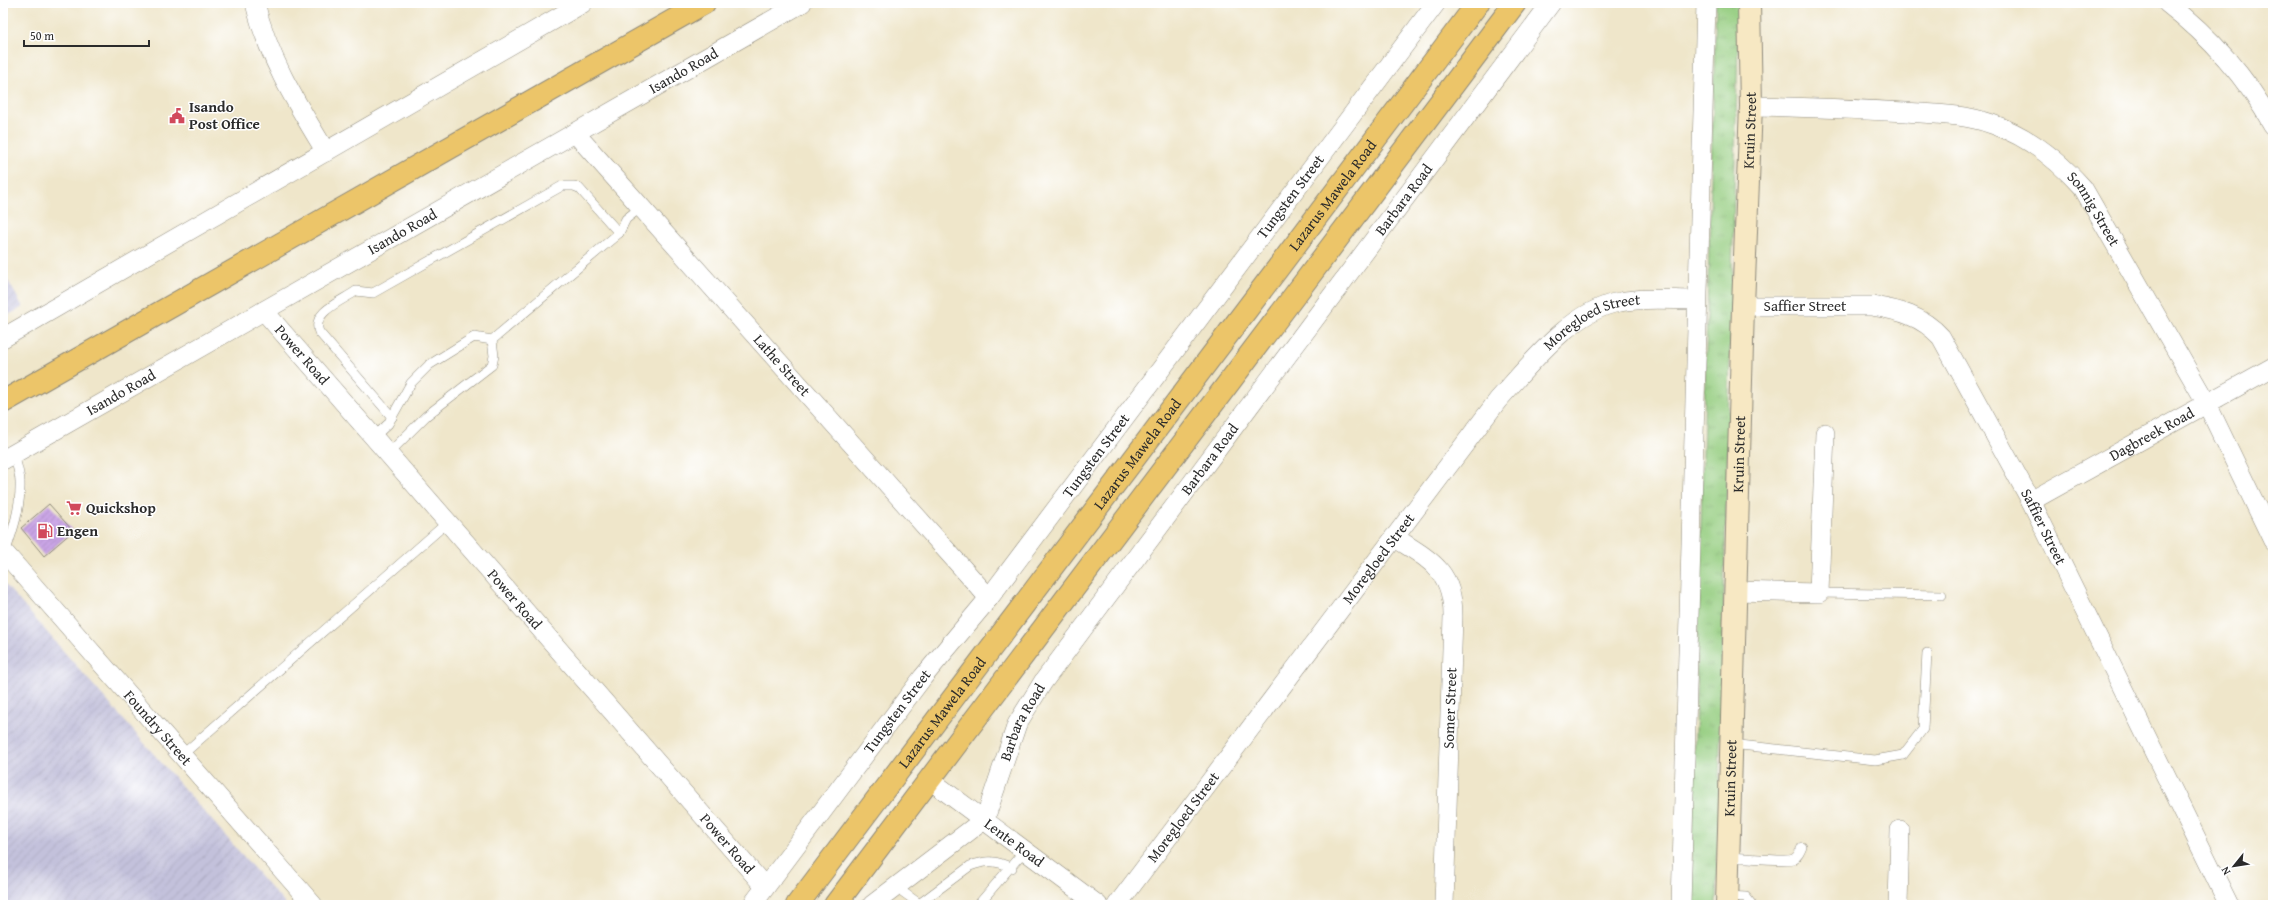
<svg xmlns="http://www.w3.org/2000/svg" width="2276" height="908" font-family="'Gentium Book Plus',serif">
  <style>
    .industrial { fill: url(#industrial-furrows) }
    .grass { fill: url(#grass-tufts); stroke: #607c56 }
    .building { fill: url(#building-hatch) }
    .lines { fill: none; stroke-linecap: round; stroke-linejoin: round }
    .lane-casing { stroke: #8d887a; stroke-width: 10 }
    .street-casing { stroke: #8d887a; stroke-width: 20 }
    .secondary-casing { stroke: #8d887a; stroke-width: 24 }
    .primary-casing { stroke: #8d887a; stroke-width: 24 }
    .lane { stroke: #fff; stroke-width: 9 }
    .street { stroke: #fff; stroke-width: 19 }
    .secondary { stroke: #f7e8c3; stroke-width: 22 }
    .primary { stroke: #ecc569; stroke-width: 22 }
    .labels { text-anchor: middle; stroke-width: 3; stroke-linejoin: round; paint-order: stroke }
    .street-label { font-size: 15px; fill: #2b2b2b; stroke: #fff }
    .poi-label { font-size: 15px; font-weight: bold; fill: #2b2b2b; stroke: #fff; text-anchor: start }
  </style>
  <defs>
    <pattern id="industrial-furrows" width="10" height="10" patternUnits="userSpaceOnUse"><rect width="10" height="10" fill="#c3c1db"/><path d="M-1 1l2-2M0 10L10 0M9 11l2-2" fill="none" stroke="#a8a6bc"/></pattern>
    <pattern id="grass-tufts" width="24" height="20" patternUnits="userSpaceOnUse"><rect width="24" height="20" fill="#95cd80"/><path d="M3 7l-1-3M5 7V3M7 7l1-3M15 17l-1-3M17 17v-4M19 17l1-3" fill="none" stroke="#81b06f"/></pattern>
    <pattern id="building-hatch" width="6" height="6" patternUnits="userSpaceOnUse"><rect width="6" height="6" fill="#caa5e6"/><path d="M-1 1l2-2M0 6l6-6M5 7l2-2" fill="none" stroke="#a487bb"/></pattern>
  </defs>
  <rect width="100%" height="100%" fill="#fff"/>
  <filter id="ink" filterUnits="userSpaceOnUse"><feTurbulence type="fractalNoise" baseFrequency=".025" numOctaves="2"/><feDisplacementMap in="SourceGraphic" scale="8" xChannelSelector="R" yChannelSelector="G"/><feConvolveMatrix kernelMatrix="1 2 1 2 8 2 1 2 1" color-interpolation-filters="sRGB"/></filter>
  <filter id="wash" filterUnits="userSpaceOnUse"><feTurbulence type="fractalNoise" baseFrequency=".012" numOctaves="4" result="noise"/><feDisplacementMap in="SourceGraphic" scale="16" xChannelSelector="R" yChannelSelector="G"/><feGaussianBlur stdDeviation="0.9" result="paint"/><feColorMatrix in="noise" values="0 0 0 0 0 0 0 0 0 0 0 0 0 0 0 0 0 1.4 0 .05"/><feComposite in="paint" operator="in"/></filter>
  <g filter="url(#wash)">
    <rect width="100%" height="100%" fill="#efe6ca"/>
    <g class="industrial">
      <polygon points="3,272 23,307 3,318"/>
      <polygon points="3,582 286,905 3,905"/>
    </g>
    <polygon class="grass" points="1716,3 1739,3 1716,905 1690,905"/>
    <g id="blocks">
      <polygon class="building" points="49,504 73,531 44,556 21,528"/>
    </g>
  </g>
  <g filter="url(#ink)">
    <use href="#blocks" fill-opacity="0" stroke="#8d887a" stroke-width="1"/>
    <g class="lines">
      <defs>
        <g id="lane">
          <path d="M392 417 319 332C311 312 342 301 356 291L373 293 562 186H574L579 188 619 233"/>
          <polyline points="374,437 388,424 411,383 429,365 474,337 492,340 619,233 626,219 641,207"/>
          <polyline points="389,453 426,416 492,365 494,356 492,340"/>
          <path d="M5 553C13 530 21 507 20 482 20 473 16 463 14 454"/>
          <polyline points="1819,593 1942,595"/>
          <polyline points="1731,744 1875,760 1903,755 1923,729 1927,653"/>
          <polyline points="182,755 449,521"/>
          <path d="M1729 857C1740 857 1786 862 1793 859 1798 857 1800 852 1802 847"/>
          <polyline points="896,887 921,905"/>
          <polyline points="1727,896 1746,897 1752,905"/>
          <path d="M919 904 970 866C986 860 996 860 1012 868"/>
          <polyline points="978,905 1025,850"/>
        </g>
        <g id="street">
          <path d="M255 3C268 58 297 104 326 152"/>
          <path d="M2167 3C2211 37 2246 77 2273 125"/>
          <path id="s1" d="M1751 106C1803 107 1854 109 1906 112 1935 114 1965 114 1992 124 2028 136 2058 160 2083 188L2207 404 2273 541"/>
          <path id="s2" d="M575 133 989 598"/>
          <path id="s3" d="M1743 306H1872C1899 310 1922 316 1941 337L2031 501 2229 905"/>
          <path id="s4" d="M264 311 765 887"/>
          <polyline points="3,338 583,3"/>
          <path id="s5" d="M3 460 802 3"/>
          <path id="s6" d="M2031 501 2273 367"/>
          <path d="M1394 537C1429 560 1453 569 1453 616L1444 905"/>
          <path id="s7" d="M3 551 313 905"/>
          <polyline points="1735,591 1819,593 1825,433"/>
          <path id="s8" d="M930 780 1098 905"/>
          <path id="s9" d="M752 905 923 677 989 598 1436 3"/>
          <path id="s10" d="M872 905 985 819 1017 724 1043 682 1551 3"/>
          <path id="s11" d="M1117 905 1498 400C1530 365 1571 310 1620 302 1644 297 1671 300 1696 300"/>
          <polyline points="1681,905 1706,3"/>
          <polyline points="1898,905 1900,830"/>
        </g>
        <g id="secondary">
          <path id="s12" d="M1727 905 1743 306 1751 106 1749 3"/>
        </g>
        <g id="primary">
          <polyline points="3,402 704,3"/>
          <path id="s13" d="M797 905 1478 3"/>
          <polyline points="835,905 1515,3"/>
        </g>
      </defs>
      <use href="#lane" class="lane-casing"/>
      <use href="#street" class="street-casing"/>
      <use href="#secondary" class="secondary-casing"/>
      <use href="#primary" class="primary-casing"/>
      <use href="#lane" class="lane"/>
      <use href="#street" class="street"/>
      <use href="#secondary" class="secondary"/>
      <use href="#primary" class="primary"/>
    </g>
  </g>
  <defs>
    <symbol id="civic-bare" viewBox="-9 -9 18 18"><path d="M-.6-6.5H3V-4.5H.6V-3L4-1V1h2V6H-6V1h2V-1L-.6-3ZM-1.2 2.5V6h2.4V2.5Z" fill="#d1495b" stroke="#fff" stroke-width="2.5" paint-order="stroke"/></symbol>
    <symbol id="supermarket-bare" viewBox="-9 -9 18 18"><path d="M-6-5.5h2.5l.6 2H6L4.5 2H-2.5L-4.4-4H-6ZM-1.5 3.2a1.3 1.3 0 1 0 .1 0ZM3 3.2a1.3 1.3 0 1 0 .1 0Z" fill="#d1495b" stroke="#fff" stroke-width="2.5" paint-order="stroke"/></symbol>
    <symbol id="fuel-bare" viewBox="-9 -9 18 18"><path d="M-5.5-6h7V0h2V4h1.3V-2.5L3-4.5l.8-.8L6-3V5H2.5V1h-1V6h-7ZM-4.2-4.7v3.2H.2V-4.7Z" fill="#d1495b" stroke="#fff" stroke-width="2.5" paint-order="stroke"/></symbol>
  </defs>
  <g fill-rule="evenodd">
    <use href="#civic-bare" x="166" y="105" width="22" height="22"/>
    <use href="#supermarket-bare" x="63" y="497" width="22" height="22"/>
    <use href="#fuel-bare" x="34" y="520" width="22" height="22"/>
  </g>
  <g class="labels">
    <g class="street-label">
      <text dy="5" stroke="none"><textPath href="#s5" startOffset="784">Isando Road</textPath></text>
      <text dy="5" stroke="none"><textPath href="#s12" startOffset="775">Kruin Street</textPath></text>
      <text dy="5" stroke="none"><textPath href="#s13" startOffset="889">Lazarus Mawela Road</textPath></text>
      <text dy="5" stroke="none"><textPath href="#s9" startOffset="890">Tungsten Street</textPath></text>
      <text dy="5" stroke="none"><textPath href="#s10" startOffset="894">Barbara Road</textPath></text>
      <text dy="5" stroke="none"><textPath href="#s1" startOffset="378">Sonnig Street</textPath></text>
      <text dy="5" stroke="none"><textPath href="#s5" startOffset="460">Isando Road</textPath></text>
      <text dy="5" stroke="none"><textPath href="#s3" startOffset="62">Saffier Street</textPath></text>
      <text dy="5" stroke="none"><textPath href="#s11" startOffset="758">Moregloed Street</textPath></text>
      <text dy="5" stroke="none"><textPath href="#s4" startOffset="58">Power Road</textPath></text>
      <text dy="5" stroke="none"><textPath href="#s2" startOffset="311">Lathe Street</textPath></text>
      <text dy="5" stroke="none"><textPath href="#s5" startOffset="136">Isando Road</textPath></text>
      <text dy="5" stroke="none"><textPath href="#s6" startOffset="138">Dagbreek Road</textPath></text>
      <text dy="5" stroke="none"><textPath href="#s13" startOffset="565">Lazarus Mawela Road</textPath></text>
      <text dy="5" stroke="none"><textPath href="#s12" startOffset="451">Kruin Street</textPath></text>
      <text dy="5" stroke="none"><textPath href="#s9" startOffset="566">Tungsten Street</textPath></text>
      <text dy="5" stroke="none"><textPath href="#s10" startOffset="570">Barbara Road</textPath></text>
      <text dy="5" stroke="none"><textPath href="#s3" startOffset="422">Saffier Street</textPath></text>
      <text dy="5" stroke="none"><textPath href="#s11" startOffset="434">Moregloed Street</textPath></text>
      <text dy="5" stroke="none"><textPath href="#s4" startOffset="382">Power Road</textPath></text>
      <text transform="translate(1450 708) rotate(-88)" y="5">Somer Street</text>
      <text dy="5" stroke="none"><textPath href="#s9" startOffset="242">Tungsten Street</textPath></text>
      <text dy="5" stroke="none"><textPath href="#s13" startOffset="241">Lazarus Mawela Road</textPath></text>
      <text dy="5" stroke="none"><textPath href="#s10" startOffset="246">Barbara Road</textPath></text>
      <text dy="5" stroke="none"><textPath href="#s7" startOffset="235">Foundry Street</textPath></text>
      <text dy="5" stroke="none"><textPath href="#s12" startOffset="127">Kruin Street</textPath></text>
      <text dy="5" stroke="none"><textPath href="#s11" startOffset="110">Moregloed Street</textPath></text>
      <text dy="5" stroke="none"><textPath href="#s8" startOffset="105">Lente Road</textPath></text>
      <text dy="5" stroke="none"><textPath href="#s4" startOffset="706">Power Road</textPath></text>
    </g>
    <g class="poi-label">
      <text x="189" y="112">Isando<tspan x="189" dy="17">Post Office</tspan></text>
      <text x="86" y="513">Quickshop</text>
      <text x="57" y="536">Engen</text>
    </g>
  </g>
  <rect width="2276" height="908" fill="none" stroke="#fff" stroke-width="16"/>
  <g transform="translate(2234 866) rotate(240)" stroke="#ffffff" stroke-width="3" paint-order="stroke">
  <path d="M0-3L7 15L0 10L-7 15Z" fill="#2b2b2b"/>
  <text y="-6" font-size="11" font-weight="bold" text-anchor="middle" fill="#2b2b2b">N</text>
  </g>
  <path d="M24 40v6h125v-6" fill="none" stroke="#2b2b2b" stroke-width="2"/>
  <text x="30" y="40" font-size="12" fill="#2b2b2b" stroke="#ffffff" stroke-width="3" paint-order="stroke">50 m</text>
</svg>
